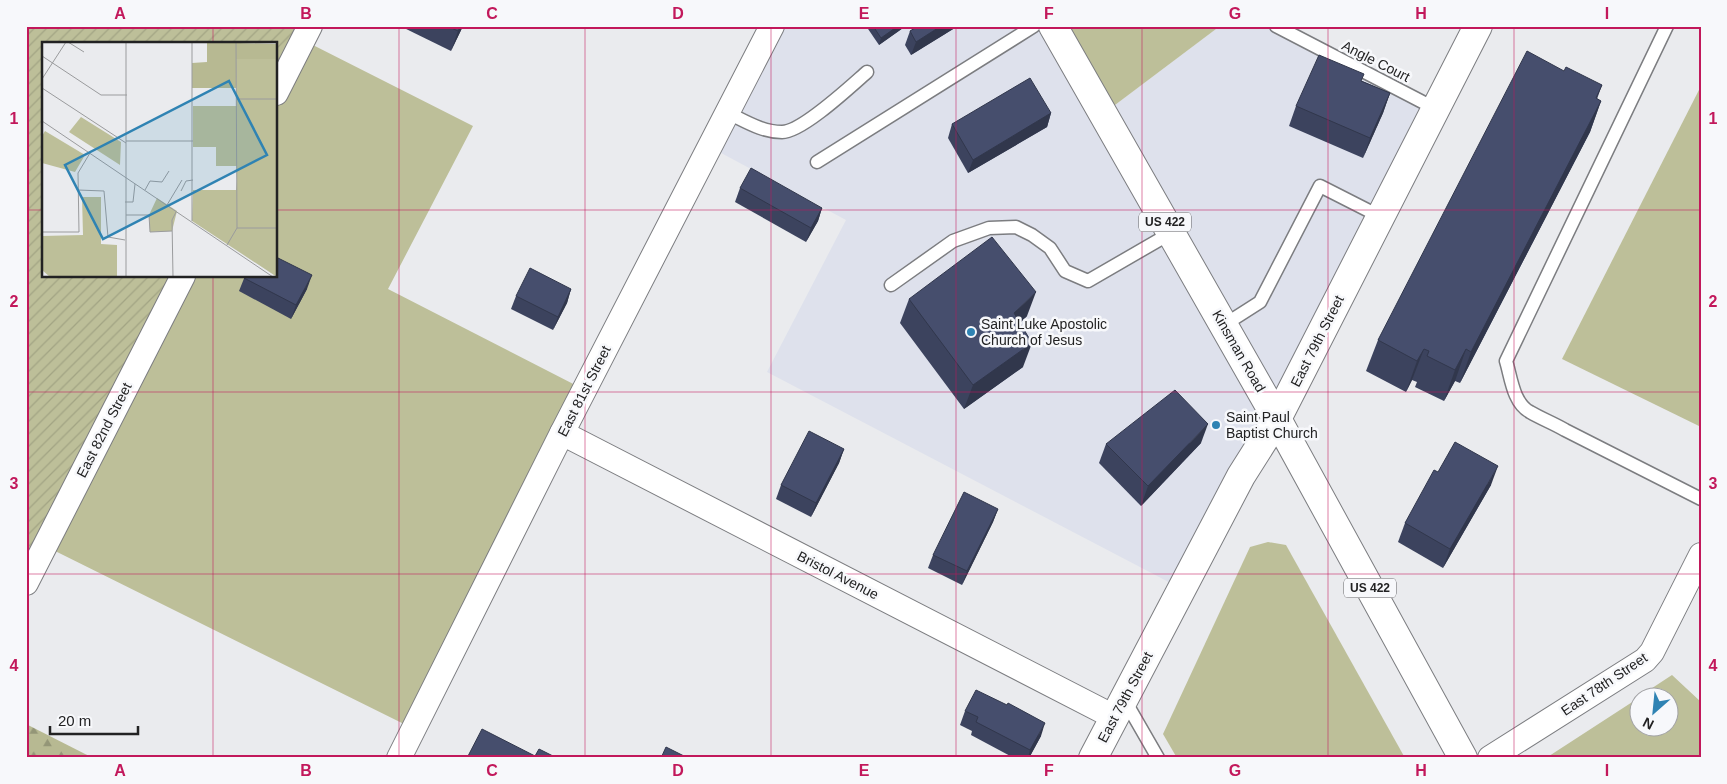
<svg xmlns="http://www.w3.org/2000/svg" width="1727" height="784" font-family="Arial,sans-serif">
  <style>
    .built { fill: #dee1ec }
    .green { fill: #bdbf99 }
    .forest { fill: url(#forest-firs) }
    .garden { fill: url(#garden-furrows) }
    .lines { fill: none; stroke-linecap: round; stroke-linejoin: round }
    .service-casing { stroke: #7c7d80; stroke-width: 15 }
    .minor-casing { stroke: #7c7d80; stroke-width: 26 }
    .secondary-casing { stroke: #7c7d80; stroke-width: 30 }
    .primary-casing { stroke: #7c7d80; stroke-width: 30 }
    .service { stroke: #fff; stroke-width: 12 }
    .minor { stroke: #fff; stroke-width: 24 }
    .secondary { stroke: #fff; stroke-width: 28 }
    .primary { stroke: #fff; stroke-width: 28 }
    .wall { fill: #3c435e }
    .shaded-wall { fill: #31374c }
    .building { fill: #464e6d; stroke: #31374c }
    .grid { fill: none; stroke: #c2185b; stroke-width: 1; stroke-opacity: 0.55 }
    .poi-dot { fill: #2f83b3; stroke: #f7f8fb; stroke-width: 2 }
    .labels { text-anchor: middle; stroke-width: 5; stroke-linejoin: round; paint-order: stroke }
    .shield { fill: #f7f8fb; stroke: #626264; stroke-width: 1 }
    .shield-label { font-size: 12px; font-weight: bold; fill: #222223 }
    .street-label { font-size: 14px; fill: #222223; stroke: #f7f8fb }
    .poi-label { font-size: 14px; fill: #222223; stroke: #f7f8fb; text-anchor: start }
    .inset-road { fill: none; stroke: #9a9b9d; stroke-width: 1 }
    .view { fill: #2f83b3; fill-opacity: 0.15; stroke: #2f83b3; stroke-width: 2.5 }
    .inset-edge { fill: none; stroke: #222223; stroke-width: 2.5 }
    .neatline { fill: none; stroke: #c2185b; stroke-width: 2 }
    .grid-label { font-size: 16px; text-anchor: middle; font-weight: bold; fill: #c2185b }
  </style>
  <defs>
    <pattern id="forest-firs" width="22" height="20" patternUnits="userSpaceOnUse" patternTransform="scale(1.25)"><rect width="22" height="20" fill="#b7b992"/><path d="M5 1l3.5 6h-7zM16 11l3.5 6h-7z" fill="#949677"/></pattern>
    <pattern id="garden-furrows" width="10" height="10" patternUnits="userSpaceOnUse" patternTransform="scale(1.25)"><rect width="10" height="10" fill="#bdbf99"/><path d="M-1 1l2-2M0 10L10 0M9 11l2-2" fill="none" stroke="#a2a484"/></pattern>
  </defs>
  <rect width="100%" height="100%" fill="#eaebee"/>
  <polygon class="built" points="772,26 1053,26 1103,114 1220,26 1276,26 1436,109 1182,589 767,372 846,220 710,147"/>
  <g class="green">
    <polygon points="1053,26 1220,26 1103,114"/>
    <polygon points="303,40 473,126 388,289 585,390 414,729 45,546 183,276 276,276 276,93"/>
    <polygon points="1701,86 1701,427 1562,359"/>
    <polygon points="1268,542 1286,545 1405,758 1177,758 1163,734 1250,547"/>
    <polygon points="1672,675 1701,702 1701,758 1546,758 1640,697 1640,726 1670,726 1670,696 1640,696"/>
  </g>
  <polygon class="forest" points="26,724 93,758 26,758"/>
  <polygon class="garden" points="26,26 310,26 276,93 276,44 44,44 44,276 183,276 26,583"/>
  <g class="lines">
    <defs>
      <g id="service">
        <polyline points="1276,26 1436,109"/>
        <path d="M1667 26 1506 361C1511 377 1513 403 1530 412 1542 419 1553 423 1565 430L1701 499"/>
        <path d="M728 113C745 121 762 132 782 132 802 132 851 86 867 72"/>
        <polyline points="817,162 1034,26"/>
        <polyline points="891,285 953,241 989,228 1016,227 1032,235 1050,248 1065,271 1088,281 1171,233"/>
        <polyline points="1224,325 1260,302 1320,186 1381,217"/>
        <polyline points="1124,699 1158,758"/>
      </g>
      <g id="minor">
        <polyline points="276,93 310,26"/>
        <polyline points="562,433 1114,717"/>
        <polyline points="26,583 183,276"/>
        <polyline points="399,758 562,433 772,26"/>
        <polyline points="1490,758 1645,660 1652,652 1701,555"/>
      </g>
      <polyline id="secondary" points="1093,758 1241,476 1277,419 1478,26"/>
      <polyline id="primary" points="1053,26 1277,419 1463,758"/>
    </defs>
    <use href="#service" class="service-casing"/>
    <use href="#minor" class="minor-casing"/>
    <use href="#secondary" class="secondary-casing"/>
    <use href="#primary" class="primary-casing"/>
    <use href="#service" class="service"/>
    <use href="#minor" class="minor"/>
    <use href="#secondary" class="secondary"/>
    <use href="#primary" class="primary"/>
  </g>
  <g class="wall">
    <polygon points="400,26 463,26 451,51"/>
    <polygon points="866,26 904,26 903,28 879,45"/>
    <polygon points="918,26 958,26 911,55 905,45 910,31"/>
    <polygon points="1564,71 1602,85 1597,99 1601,101 1590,132 1460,383 1455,381 1444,401 1415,387 1417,382 1412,380 1406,392 1366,371 1378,340"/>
    <polygon points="1362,81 1390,93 1383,113 1363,158 1289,126 1296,106"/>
    <polygon points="1051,113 1047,127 968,173 948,138 952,124"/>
    <polygon points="740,188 822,208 818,221 806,242 735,202"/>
    <polygon points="245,276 307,289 291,319 239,291"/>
    <polygon points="571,289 567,303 553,330 511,309 516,296"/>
    <polygon points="909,299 1027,316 1020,323 1023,367 964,409 900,323"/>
    <polygon points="1201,443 1141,506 1099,463 1106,444"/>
    <polygon points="844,449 839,463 811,517 776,499 781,485"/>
    <polygon points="1438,472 1491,485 1443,568 1398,542 1405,523"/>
    <polygon points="998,509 993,522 962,585 928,568 933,555"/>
    <polygon points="965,711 1041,736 1029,758 1014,758 971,735 972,731 960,725"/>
  </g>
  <g class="shaded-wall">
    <polygon points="461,26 463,26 451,51 458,31"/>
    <polygon points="898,26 904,26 903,28 879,45 881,38"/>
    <polygon points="941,26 958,26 911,55 916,42"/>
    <polygon points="1390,93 1383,113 1363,158 1370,138"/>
    <polygon points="1601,101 1590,132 1460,383 1471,352"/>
    <polygon points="1051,113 1047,127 968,173 973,160"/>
    <polygon points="822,208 818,221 806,242 811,228"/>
    <polygon points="312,275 307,289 291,319 296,305"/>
    <polygon points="571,289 567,303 553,330 558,317"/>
    <polygon points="1036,292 1027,316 1005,337 1014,313"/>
    <polygon points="1032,343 1023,367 964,409 973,385"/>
    <polygon points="1424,349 1412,380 1406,392 1417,361"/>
    <polygon points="1466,349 1455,381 1444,401 1455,370"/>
    <polygon points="1208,424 1201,443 1141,506 1148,486"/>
    <polygon points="844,449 839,463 811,517 816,503"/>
    <polygon points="1498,466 1491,485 1443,568 1450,549"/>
    <polygon points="998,509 993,522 962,585 967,571"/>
    <polygon points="1045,723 1041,736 1029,758 1028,758 1030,750"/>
  </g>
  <g class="building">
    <polygon points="447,26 461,26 458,31"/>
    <polygon points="873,26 898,26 881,38"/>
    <polygon points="918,26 941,26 916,42 910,31"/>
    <polygon points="1527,51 1564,71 1566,67 1602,85 1596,98 1601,101 1471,352 1466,349 1455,370 1427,356 1429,351 1424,349 1417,361 1378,340"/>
    <polygon points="1319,55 1364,74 1361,81 1390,93 1370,138 1296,106"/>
    <polygon points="1030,78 1051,113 973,160 952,124"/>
    <polygon points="751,168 822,208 811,228 740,188"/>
    <polygon points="992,237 1036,292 1014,313 1032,343 973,385 909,299"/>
    <polygon points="276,257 312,275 296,305 244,278 245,276 276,276"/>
    <polygon points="530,268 571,289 558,317 516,296"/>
    <polygon points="1175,390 1208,424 1148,486 1106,444"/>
    <polygon points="809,431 844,449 816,503 781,485"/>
    <polygon points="1455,442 1498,466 1450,549 1405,523 1434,470 1438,472"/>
    <polygon points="964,492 998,509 967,571 933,555"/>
    <polygon points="976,690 1007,705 1008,703 1045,723 1030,750 976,722 978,717 965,711"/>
    <polygon points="482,729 535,756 539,749 555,757 467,758"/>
    <polygon points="666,747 688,758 661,758"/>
  </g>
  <path class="grid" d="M213 26V44M399 26V758M585 26V758M771 26V758M956 26V758M1142 26V758M1328 26V758M1514 26V758M26 210H44M276 210H1701M213 276V758M26 392H1701M26 574H1701"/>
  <g class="poi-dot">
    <circle cx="971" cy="332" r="5"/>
    <circle cx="1216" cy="425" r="5"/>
  </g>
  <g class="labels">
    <g class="shield">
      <rect x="1139" y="212.5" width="52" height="19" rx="4"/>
      <rect x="1344" y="578.5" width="52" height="19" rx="4"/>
    </g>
    <g class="shield-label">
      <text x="1165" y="226">US 422</text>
      <text x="1370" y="592">US 422</text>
    </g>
    <g class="street-label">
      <text transform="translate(1376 61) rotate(27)" y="5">Angle Court</text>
      <text transform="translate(1317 341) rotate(-63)" y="5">East 79th Street</text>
      <text transform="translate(1239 351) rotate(60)" y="5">Kinsman Road</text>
      <text transform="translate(584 391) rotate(-63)" y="5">East 81st Street</text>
      <text transform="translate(104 430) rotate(-63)" y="5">East 82nd Street</text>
      <text transform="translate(838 575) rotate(27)" y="5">Bristol Avenue</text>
      <text transform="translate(1604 684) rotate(-34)" y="5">East 78th Street</text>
      <text transform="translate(1125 697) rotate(-62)" y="5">East 79th Street</text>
    </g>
    <g class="poi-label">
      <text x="981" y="329">Saint Luke Apostolic<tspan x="981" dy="16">Church of Jesus</tspan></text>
      <text x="1226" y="422">Saint Paul<tspan x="1226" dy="16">Baptist Church</tspan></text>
    </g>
  </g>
  <g transform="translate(42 42)">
    <rect width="235" height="235" fill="#eaebee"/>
    <path d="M151 64H195V124H174V105H151ZM39 75 79 100 78 123 27 90ZM3 89 43 113 33 130 0 121V94ZM195 139H235V235L150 179 151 148H194ZM40 155H59V202L75 203V235H8L0 228V194L41 193ZM115 156 135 169 130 189 108 190 107 173Z" fill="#bdbf99"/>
    <path d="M165 0 235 2V17H195L194 46H150V21L165 20Z" fill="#b7b992"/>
    <path d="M194 17H235V139H195Z" fill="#bdbf99"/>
    <path class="inset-road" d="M26 0 42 10M150 0V179M0 14 59 53H85M0 37 24 0M0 46 84 101M195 57H235M0 79 231 235M84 99H151M36 148 62 149 66 195 83 198M103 148 108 139 120 140 127 129M139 149 144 139 151 138M83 160H91L93 142M125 163 140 138M84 173H107L108 190 130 189M195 186H235M0 190H37L36 131 48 111M185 203 195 186 194 0M84 235V0M131 235 130 178 134 170"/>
    <path class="view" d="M187 39 225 113 61 197 23 123Z"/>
    <rect width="235" height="235" class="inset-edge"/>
  </g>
  <rect width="1727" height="784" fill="none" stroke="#f7f8fb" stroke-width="55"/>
  <g transform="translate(1654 712) rotate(207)"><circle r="24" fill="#f7f8fb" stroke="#a2a2a5"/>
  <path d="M0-4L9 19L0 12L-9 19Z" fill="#2f83b3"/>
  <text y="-8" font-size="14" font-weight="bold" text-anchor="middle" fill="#222223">N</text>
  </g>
  <path d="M50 726v8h88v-8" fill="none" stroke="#222223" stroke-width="2.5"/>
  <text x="58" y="726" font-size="15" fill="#222223" stroke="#f7f8fb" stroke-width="4" paint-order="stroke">20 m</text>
  <rect x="28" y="28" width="1672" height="728" class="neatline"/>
  <g class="grid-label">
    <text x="120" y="19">A</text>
    <text x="306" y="19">B</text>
    <text x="492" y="19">C</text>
    <text x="678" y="19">D</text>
    <text x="864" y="19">E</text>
    <text x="1049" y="19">F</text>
    <text x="1235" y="19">G</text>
    <text x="1421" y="19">H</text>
    <text x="1607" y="19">I</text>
    <text x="14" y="124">1</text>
    <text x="1713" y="124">1</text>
    <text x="14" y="307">2</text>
    <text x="1713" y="307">2</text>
    <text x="14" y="489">3</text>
    <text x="1713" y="489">3</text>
    <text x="14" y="671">4</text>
    <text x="1713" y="671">4</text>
    <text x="120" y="776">A</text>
    <text x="306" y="776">B</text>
    <text x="492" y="776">C</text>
    <text x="678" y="776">D</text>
    <text x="864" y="776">E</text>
    <text x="1049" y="776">F</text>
    <text x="1235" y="776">G</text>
    <text x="1421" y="776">H</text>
    <text x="1607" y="776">I</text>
  </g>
</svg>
